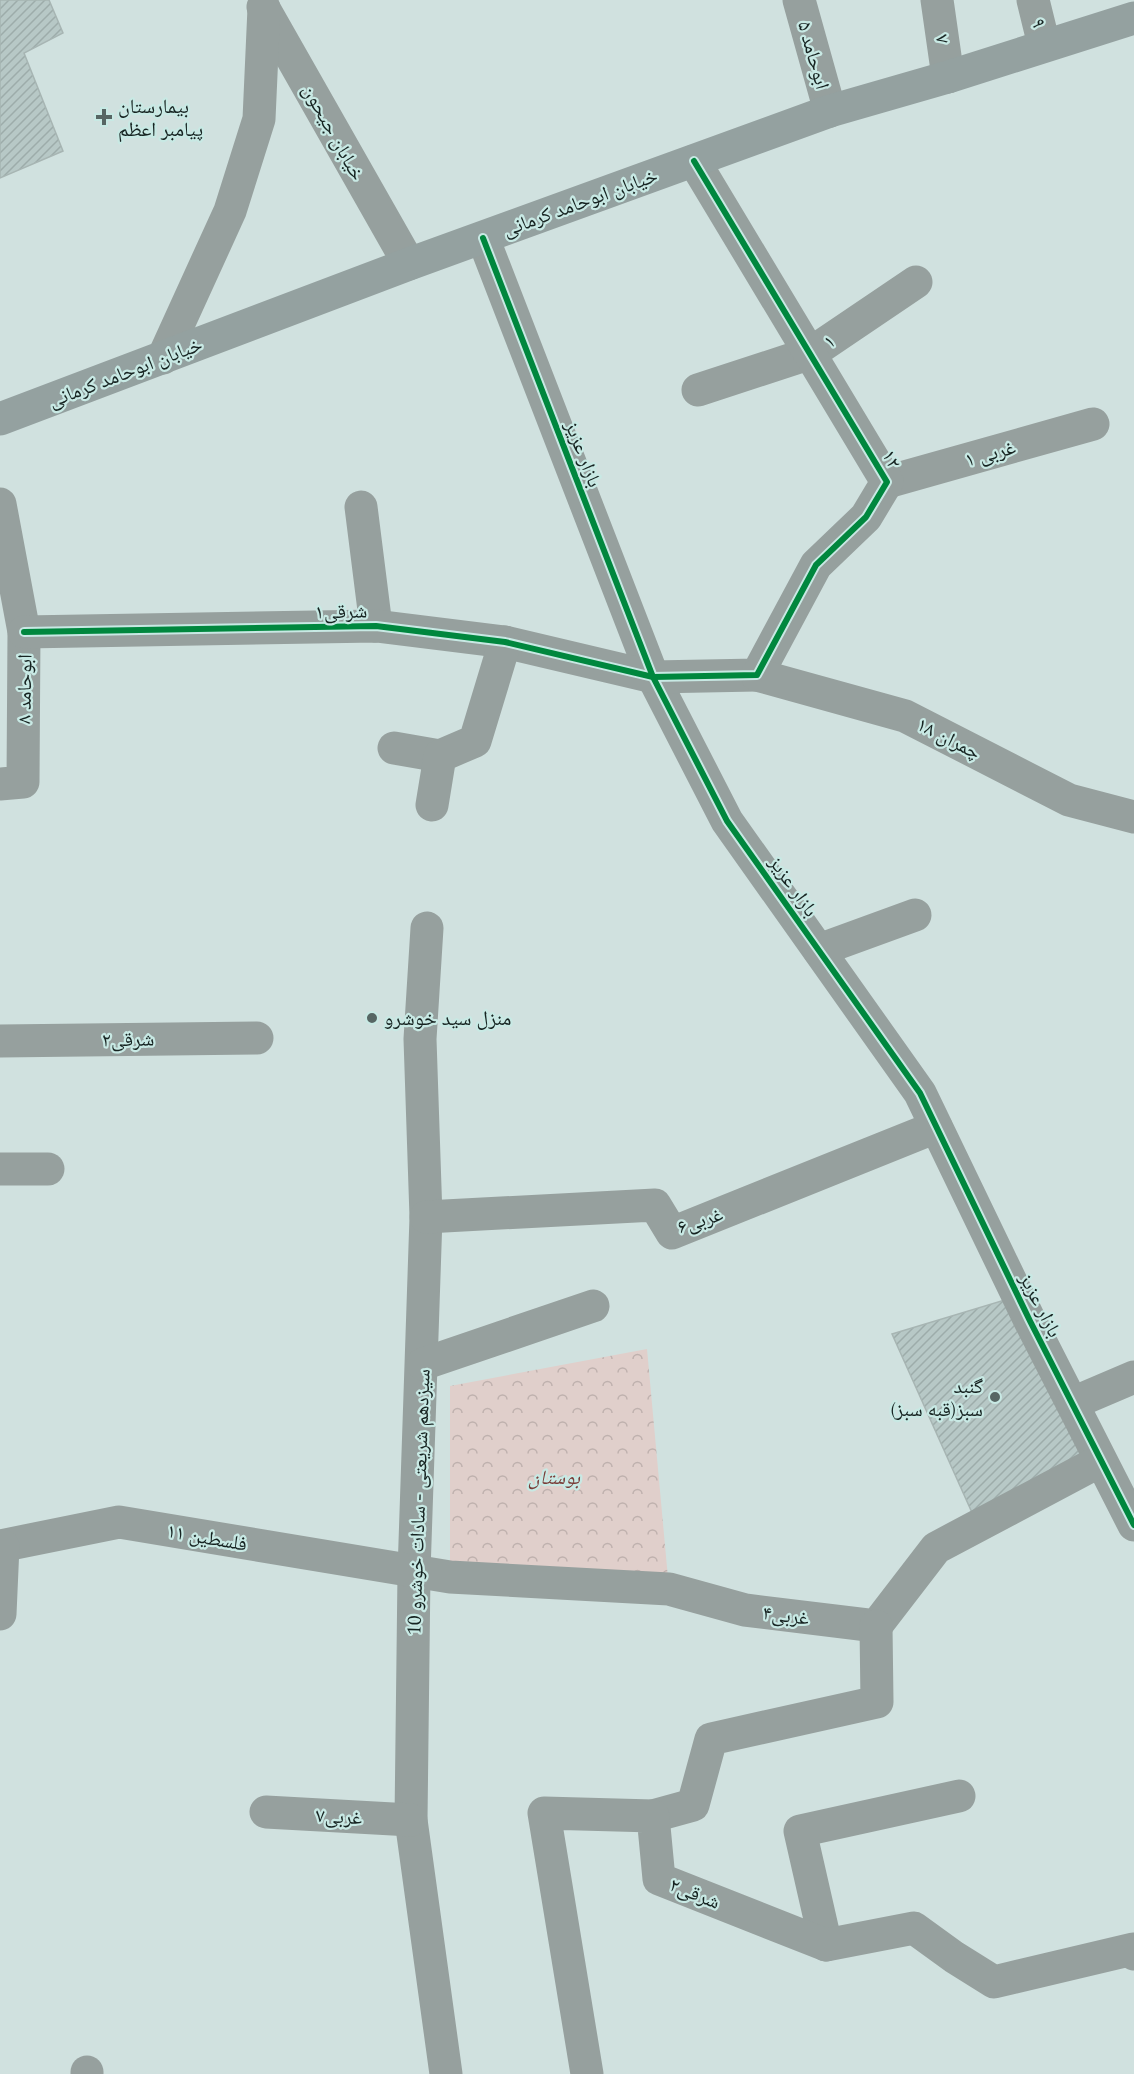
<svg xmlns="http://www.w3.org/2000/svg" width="1134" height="2074" font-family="Spectral,'Noto Naskh Arabic',serif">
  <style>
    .forest { fill: url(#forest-crowns) }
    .building { fill: url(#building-hatch); stroke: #a7b5b3; stroke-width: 1.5 }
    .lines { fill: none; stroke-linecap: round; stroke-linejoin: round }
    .minor { stroke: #96a09e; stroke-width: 33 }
    .major { stroke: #94a1a0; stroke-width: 33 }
    .cycleway-casing { stroke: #c8e9e4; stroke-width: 10 }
    .cycleway { stroke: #00873e; stroke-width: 6 }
    .poi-dot { fill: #576664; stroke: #c8e9e4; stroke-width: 2 }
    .labels { text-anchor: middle; stroke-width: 4.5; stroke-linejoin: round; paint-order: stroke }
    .street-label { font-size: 20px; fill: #162321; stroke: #c8e9e4 }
    .poi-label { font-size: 20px; fill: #162321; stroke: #c8e9e4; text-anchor: start }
    .park-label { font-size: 20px; font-style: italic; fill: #7a3d38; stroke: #c8e9e4 }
  </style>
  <defs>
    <pattern id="forest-crowns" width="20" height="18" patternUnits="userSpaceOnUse" patternTransform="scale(1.5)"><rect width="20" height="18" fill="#e0cfcb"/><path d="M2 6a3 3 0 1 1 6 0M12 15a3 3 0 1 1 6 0" fill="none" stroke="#bfb1ae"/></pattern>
    <pattern id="building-hatch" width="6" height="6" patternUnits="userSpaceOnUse" patternTransform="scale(1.5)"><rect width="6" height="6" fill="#b7c8c6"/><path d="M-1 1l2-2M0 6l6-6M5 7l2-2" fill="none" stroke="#9dacaa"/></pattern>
  </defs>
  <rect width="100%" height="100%" fill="#d0e1df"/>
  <polygon class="forest" points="647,1349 669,1589 450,1577 450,1386"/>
  <g class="building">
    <polygon points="0,0 49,0 63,33 24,53 63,151 0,178"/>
    <polygon points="1018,1296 1100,1461 978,1526 892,1334"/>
  </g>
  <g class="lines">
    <g class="minor">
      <polyline points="799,0 830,111"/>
      <polyline points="937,0 948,77"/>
      <polyline points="1033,0 1044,45"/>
      <polyline points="263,7 409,264"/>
      <polyline points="483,238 653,677 727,821 920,1093 1030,1321 1134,1525"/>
      <polyline points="163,358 230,211 259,119 264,8"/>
      <polyline points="698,390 811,353 916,282"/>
      <polyline points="887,482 1093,424"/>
      <polyline points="0,504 24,632 23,782 0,784"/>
      <polyline points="361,507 376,626"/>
      <polyline points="24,632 376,626 505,642 653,677 757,675 816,565 866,517 887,482 694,161"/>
      <polyline points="757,675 905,716 1069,800 1134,817"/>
      <polyline points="394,748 440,756"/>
      <polyline points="432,805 440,756 475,741 505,642"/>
      <polyline points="427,928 420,1039 426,1217 414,1572 411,1820 446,2074"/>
      <polyline points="819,950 915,915"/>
      <polyline points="0,1041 257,1038"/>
      <polyline points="0,1169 48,1169"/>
      <polyline points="426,1217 655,1205 672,1233 936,1127"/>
      <polyline points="423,1364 593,1306"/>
      <polyline points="1073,1403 1134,1377"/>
      <polyline points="0,1546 119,1522 450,1577 669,1589 745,1610 876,1626 936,1548 1100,1461"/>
      <polyline points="0,1614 3,1546"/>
      <polyline points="266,1812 411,1820"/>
      <polyline points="653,1816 693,1805 711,1739 877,1702 876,1626"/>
      <polyline points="826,1945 800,1831 959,1796"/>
      <polyline points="87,2072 87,2074"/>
      <polyline points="587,2074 544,1813 653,1816 659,1879 826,1945 914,1928 954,1957 994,1982 1133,1949 1134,1954"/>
    </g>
    <polyline class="major" points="0,419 409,264 830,111 948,77 1134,18"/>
    <defs>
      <g id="cycleway">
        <polyline points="483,238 653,677 727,821 920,1093 1030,1321 1134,1525"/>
        <polyline points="24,632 376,626 505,642 653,677 757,675 816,565 866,517 887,482 694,161"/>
      </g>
    </defs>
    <use href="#cycleway" class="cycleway-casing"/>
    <use href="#cycleway" class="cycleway"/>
  </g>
  <g class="poi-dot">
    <path d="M101 108h6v6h6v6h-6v6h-6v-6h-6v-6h6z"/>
    <circle cx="372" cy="1018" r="6"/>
    <circle cx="995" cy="1397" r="6"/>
  </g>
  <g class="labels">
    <g class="street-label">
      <text transform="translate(1039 23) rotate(77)" y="7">۹</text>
      <text transform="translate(943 39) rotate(82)" y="7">۷</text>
      <text transform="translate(814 55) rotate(74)" y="7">ابوحامد ۵</text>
      <text transform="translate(334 132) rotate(61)" y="7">خیابان جیحون</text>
      <text transform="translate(580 202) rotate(-20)" y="7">خیابان ابوحامد کرمانی</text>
      <text transform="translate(829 341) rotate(-34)" y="7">۱</text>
      <text transform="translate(125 372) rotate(-21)" y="7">خیابان ابوحامد کرمانی</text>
      <text transform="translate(990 453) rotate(-16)" y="7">۱ غربی</text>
      <text transform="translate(584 454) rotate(69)" y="7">بازار عزیز</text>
      <text transform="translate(892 459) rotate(62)" y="7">۱۲</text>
      <text transform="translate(341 611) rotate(-1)" y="7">شرقی۱</text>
      <text transform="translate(24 689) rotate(-89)" y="7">ابوحامد ۸</text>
      <text transform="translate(949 738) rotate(27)" y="7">چمران ۱۸</text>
      <text transform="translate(794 886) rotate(55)" y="7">بازار عزیز</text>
      <text transform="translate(128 1039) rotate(-1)" y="7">شرقی۲</text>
      <text transform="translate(700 1220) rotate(-18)" y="7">غربی۶</text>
      <text transform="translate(1041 1305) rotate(63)" y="7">بازار عزیز</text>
      <text transform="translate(418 1502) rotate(-88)" y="7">سیزدهم شریعتی - سادات خوشرو 10</text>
      <text transform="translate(207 1537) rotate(10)" y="7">فلسطین ۱۱</text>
      <text transform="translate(786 1615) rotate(7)" y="7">غربی۴</text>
      <text transform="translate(339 1816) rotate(3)" y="7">غربی۷</text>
      <text transform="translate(695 1893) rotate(22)" y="7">شرقی۲</text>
    </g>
    <g class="poi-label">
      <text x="118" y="113">بیمارستان<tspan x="118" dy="23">پیامبر اعظم</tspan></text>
      <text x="384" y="1025">منزل سید خوشرو</text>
      <text x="983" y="1393" text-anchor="end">گنبد<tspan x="983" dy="23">سبز(قبه سبز)</tspan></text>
    </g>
    <g class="park-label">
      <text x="554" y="1484">بوستان</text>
    </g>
  </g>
</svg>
